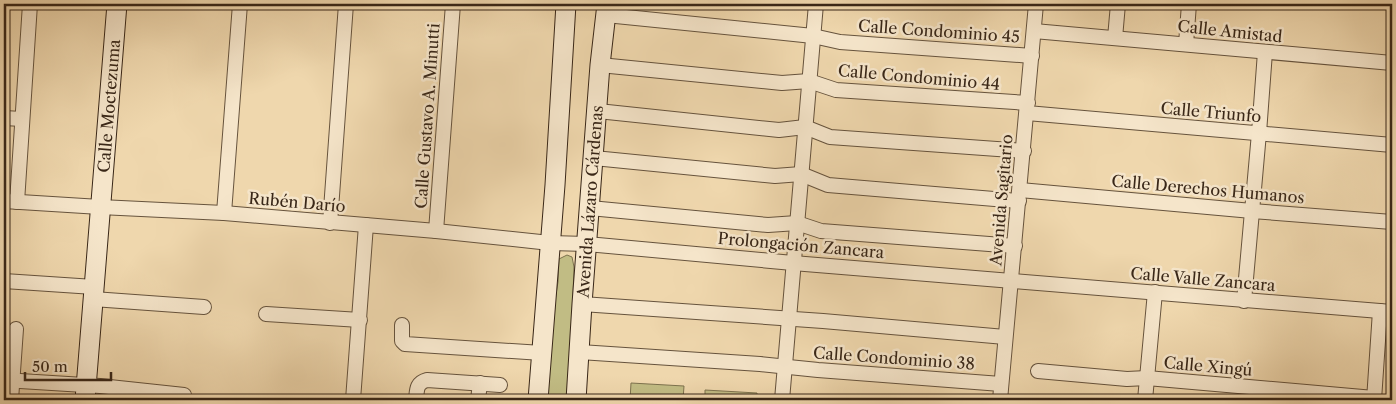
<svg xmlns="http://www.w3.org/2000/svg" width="1396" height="404" font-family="'Libre Caslon Text',serif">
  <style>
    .green { fill: #c1bc84; stroke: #7d724e }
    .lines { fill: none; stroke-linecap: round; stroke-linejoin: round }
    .street-casing { stroke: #66533d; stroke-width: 16 }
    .secondary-casing { stroke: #392718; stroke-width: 21 }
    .street { stroke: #f5e5ca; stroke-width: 14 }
    .secondary { stroke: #f5e5ca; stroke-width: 19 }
    .labels { text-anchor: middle; stroke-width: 5; stroke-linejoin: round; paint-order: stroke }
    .street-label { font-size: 16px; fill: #392718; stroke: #f5e5ca }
  </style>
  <rect width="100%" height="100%" fill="#efd7ad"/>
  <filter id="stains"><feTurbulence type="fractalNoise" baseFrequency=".004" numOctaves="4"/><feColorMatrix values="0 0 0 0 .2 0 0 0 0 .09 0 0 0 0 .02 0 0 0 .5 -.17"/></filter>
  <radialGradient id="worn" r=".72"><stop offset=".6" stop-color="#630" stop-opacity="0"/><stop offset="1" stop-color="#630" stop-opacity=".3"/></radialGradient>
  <g class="green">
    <polygon points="567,255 572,257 574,267 573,295 575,322 570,400 545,400 553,313 558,282 559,259"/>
    <polygon points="631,383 684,386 683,400 630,400"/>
    <polygon points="705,390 757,393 757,400 705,400"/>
  </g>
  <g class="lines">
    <defs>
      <g id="street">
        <polyline points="606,15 813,36 840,42 1032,56"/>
        <polyline points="1034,31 1392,63"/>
        <polyline points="1115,38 1118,4"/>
        <polyline points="1186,44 1189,4"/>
        <polyline points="600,65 782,83 809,81 836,90 1028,103"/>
        <polyline points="598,111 779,130 805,127 830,137 1024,151"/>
        <polyline points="1027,113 1392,145"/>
        <polyline points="4,118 22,119"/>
        <polyline points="594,158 775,176 801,174 828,185 1019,201"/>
        <polyline points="1020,190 1252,211 1392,222"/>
        <polyline points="4,201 100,207 224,213 436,231 550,243 587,244 793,263 1392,312"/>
        <polyline points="17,202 30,4"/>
        <polyline points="590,208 768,225 797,223 821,231 1015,246"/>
        <polyline points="224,213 240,4"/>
        <polyline points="330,223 346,4"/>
        <polyline points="436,231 453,4"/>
        <polyline points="4,281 94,287"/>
        <polyline points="93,299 204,307"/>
        <polyline points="1244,301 1259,133 1265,52"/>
        <polyline points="582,304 823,321 1005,337"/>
        <polyline points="266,314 360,320"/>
        <polyline points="402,325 402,341 405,344 542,353"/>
        <polyline points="580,352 760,364 818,370 1001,384"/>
        <polyline points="1038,371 1127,379 1147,378 1374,398"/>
        <polyline points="4,380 100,386 184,395"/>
        <polyline points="11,400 16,329"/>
        <polyline points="353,400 366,225"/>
        <path d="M416 400C417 390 416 383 427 380L500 385"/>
        <polyline points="478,400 480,383"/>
        <polyline points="782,400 816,4"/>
        <polyline points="1000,400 1036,4"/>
        <polyline points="1145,400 1155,292"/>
        <polyline points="1374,400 1380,311"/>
      </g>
      <g id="secondary">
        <path id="s1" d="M85 400 117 4"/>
        <polyline points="538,400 555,185 566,4"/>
        <path id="s2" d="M576 400 582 304 600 65 607 4"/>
      </g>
    </defs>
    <use href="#street" class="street-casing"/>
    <use href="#secondary" class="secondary-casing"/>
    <use href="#street" class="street"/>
    <use href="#secondary" class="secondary"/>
  </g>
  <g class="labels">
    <g class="street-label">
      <text transform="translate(939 31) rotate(4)" y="6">Calle Condominio 45</text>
      <text transform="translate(1230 31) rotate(6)" y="6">Calle Amistad</text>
      <text transform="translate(919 77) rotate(5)" y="6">Calle Condominio 44</text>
      <text dy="6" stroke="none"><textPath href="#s1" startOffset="295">Calle Moctezuma</textPath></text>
      <text transform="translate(1211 112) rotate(5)" y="6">Calle Triunfo</text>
      <text transform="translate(427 116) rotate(-86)" y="6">Calle Gustavo A. Minutti</text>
      <text transform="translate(1208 189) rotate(5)" y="6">Calle Derechos Humanos</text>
      <text transform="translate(1001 200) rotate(-85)" y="6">Avenida Sagitario</text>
      <text transform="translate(297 202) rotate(5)" y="6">Rubén Darío</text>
      <text dy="6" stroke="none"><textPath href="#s2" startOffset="199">Avenida Lázaro Cárdenas</textPath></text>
      <text transform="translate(801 245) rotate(5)" y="6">Prolongación Zancara</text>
      <text transform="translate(1203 279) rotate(5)" y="6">Calle Valle Zancara</text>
      <text transform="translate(894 358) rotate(4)" y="6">Calle Condominio 38</text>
      <text transform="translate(1208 366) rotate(5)" y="6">Calle Xingú</text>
    </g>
  </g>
  <rect width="1396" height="404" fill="none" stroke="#efd7ad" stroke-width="20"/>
  <rect x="5" y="5" width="1386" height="394" fill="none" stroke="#392718" stroke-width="2.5"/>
  <rect x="10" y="10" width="1376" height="384" fill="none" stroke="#392718"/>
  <path d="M25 372v8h86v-8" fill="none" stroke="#392718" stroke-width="2.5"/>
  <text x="32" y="372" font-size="15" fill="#392718" stroke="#f5e5ca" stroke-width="4" paint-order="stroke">50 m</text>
  <rect width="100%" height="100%" filter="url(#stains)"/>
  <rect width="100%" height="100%" fill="url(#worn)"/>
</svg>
